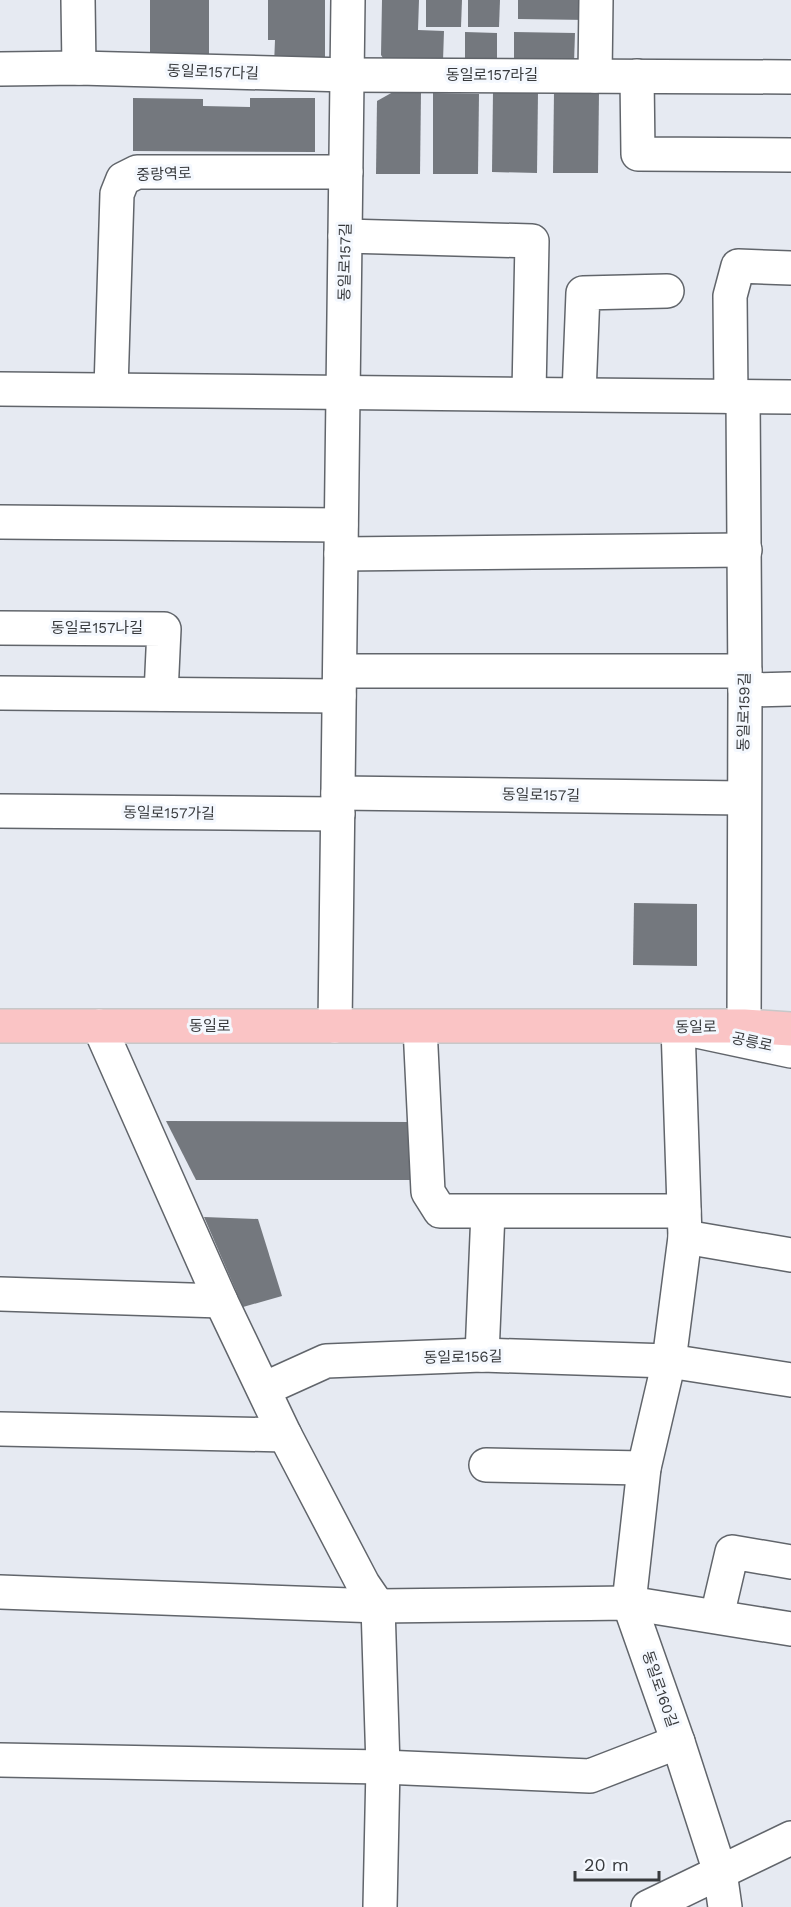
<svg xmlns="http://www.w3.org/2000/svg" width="791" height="1907" font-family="'Work Sans','Noto Sans KR',sans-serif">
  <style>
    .building { fill: #74787e }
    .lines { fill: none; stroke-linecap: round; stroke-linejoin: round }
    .minor-casing { stroke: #61656b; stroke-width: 36 }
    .major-casing { stroke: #c7c8c9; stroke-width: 36 }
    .minor { stroke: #fff; stroke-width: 33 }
    .major { stroke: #fac4c5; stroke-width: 33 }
    .labels { text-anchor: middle; stroke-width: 6; stroke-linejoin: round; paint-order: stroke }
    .street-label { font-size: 15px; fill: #383a3d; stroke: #f4f8fe }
  </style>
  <rect width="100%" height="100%" fill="#e6eaf2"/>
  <g class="building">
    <polygon points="150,0 209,0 209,61 150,60"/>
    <polygon points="268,0 325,0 325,65 274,65 275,40 268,40"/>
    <polygon points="382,0 419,0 418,30 444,31 443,61 385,61 381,55"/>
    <polygon points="426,0 462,0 461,27 426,27"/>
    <polygon points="468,0 500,0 499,27 468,27"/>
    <polygon points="518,0 588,0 588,20 518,19"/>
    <polygon points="465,32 497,33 497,63 465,63"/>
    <polygon points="514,32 575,33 574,63 514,63"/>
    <polygon points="393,92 421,92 420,174 376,174 377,101"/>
    <polygon points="493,92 538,92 537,173 492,172"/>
    <polygon points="554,92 599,93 598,173 553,173"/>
    <polygon points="433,93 479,94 478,174 433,174"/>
    <polygon points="133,98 203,99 203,106 250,107 250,98 315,98 315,152 133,151"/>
    <polygon points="634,903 697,904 697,966 633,965"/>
    <polygon points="166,1121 410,1122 413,1180 196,1180"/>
    <polygon points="204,1217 258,1219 282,1296 243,1307"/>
  </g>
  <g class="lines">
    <defs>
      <g id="minor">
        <polyline points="78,0 79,68"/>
        <polyline points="0,69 79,68 347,75 791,77"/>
        <polyline points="595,76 596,0"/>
        <polyline points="637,76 638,154 791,155"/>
        <polyline points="345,236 532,241 529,393"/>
        <polyline points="0,389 791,397"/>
        <polyline points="111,389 117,194 123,179 137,172 346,172"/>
        <polyline points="579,394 583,293 667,291"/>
        <polyline points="731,397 730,296 738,266 791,268"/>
        <polyline points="743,397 745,690 744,1026"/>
        <polyline points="0,522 341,525"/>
        <polyline points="341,554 745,550"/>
        <polyline points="0,628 164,629 161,694"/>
        <polyline points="340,671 745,671"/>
        <polyline points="745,690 791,689"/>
        <polyline points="0,693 339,696"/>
        <polyline points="338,793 743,798"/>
        <polyline points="0,811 338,814"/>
        <polyline points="99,1026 221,1301 285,1435 363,1584 378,1606 383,1767 380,1907"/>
        <polyline points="335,1026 348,0"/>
        <polyline points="420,1027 428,1192 440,1211 684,1211"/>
        <polyline points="685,1237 791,1255"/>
        <polyline points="0,1294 221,1301"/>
        <polyline points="482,1355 488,1212"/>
        <polyline points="264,1389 326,1361 482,1355 669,1361 791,1380"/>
        <polyline points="0,1429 285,1435"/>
        <polyline points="486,1465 644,1468"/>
        <polyline points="0,1592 378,1606 629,1603 791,1629"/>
        <polyline points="717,1616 732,1552 791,1562"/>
        <polyline points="0,1760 383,1767 590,1776 678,1742"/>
        <polyline points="648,1907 791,1838"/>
        <polyline points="725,1907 720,1872 678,1742 629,1603 644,1468 669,1361 685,1237 678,1027 791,1051"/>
      </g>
      <polyline id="major" points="0,1026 744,1026 791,1029"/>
    </defs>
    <use href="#minor" class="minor-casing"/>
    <use href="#major" class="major-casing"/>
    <use href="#minor" class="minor"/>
    <use href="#major" class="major"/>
  </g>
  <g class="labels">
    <g class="street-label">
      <text transform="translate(213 72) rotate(2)" y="5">동일로157다길</text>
      <text x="492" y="80">동일로157라길</text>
      <text transform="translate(164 174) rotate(-2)" y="5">중랑역로</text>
      <text transform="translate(345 262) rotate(-89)" y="5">동일로157길</text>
      <text x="97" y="633">동일로157나길</text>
      <text transform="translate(744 712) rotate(-89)" y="5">동일로159길</text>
      <text transform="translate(541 795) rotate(1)" y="5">동일로157길</text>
      <text transform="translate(169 813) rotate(1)" y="5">동일로157가길</text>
      <text x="210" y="1031">동일로</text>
      <text transform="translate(696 1027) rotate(-1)" y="5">동일로</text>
      <text transform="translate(752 1042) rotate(12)" y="5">공릉로</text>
      <text transform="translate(463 1357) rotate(-1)" y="5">동일로156길</text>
      <text transform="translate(660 1689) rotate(71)" y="5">동일로160길</text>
    </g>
  </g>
  <path d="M575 1871v9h84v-9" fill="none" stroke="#383a3d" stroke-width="3"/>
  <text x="584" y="1871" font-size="18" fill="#383a3d" stroke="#f4f8fe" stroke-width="4.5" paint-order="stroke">20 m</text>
</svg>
